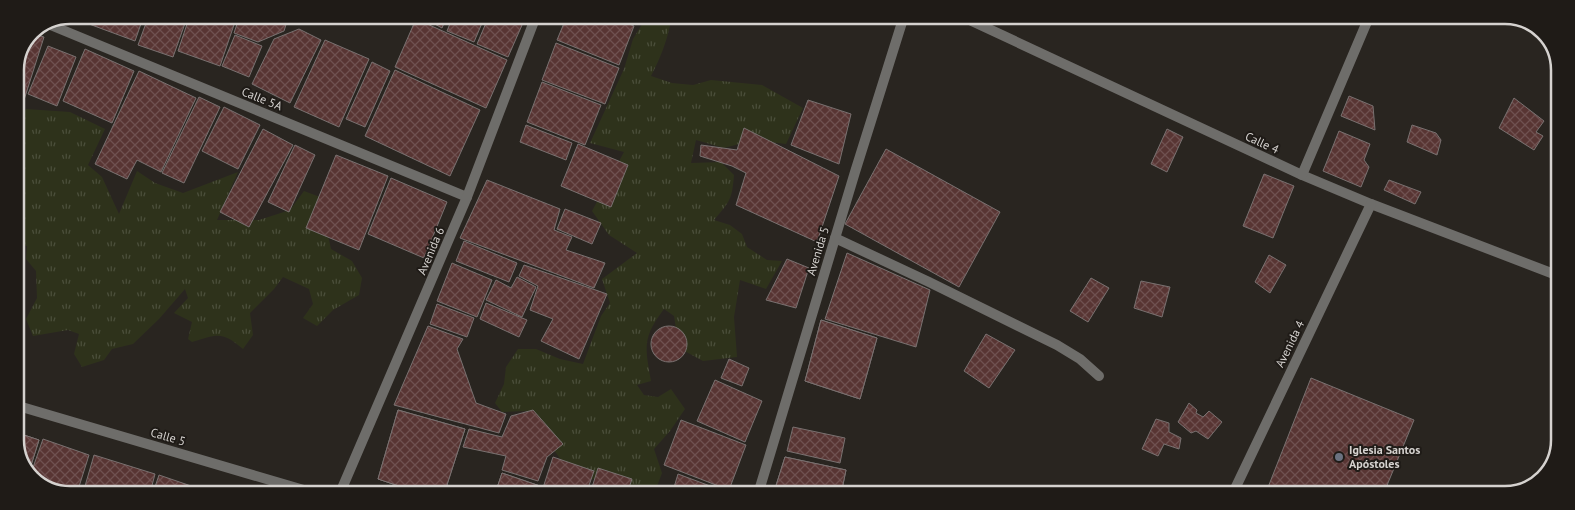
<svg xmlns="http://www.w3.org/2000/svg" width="1575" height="510" font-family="'PT Sans',sans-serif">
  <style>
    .park { fill: url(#park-tufts) }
    .building { fill: url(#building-cross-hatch); stroke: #797170 }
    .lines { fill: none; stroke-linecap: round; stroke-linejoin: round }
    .minor { stroke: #6e6d6a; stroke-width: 10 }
    .worship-dot { fill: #6b7280; stroke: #1f1b17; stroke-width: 2 }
    .labels { text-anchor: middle; stroke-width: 4; stroke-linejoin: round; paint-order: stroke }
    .street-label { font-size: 12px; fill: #d5d2cf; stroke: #1f1b17 }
    .poi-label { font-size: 12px; font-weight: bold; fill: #d5d2cf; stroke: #1f1b17; text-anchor: start }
    .rim { fill: none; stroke: #d5d2cf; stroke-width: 2.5 }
  </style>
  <defs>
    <pattern id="park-tufts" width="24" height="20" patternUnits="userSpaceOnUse" patternTransform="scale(1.25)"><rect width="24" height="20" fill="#2e321b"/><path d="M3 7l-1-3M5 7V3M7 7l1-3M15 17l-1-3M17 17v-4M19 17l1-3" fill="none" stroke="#4b4f3b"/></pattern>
    <pattern id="building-cross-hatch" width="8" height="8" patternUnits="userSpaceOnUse" patternTransform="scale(1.25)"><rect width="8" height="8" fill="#583533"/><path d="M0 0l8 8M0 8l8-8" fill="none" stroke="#6f5150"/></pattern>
  </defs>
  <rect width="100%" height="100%" fill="#292520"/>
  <g class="park">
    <path d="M647 16H672C668 38 661 57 651 76L672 83 693 85 711 80 762 85 803 108 786 144 754 140 724 148 696 140 691 163 721 162 734 175C732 200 730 201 714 220L730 225 742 234 747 247 767 260 782 261 766 289 740 280 734 317 737 357 703 361 679 348 674 316 664 309C642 338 645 347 651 381L637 385 644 395 658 397 671 389 685 409 670 431 654 449 662 473 654 494H638L569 471 526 411 502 412 495 403 504 384 506 367 518 349H536L560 359 583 364 601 316 610 303 602 279 637 253 609 235 592 211 624 152 590 143 624 69 633 39Z"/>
    <path d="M26 109 70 112 105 129 88 165 102 177 119 214 137 171 155 183 183 193 238 172 217 220H259L290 210 304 191 320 197 331 249 352 261 362 278 359 295 333 310 317 326 303 318 313 304 309 289 283 277 274 289 250 313 253 335 243 349C222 331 218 334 192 342L188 339 192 322 174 313 188 298 185 289 159 319 133 344 112 349 104 360 82 367 74 354 79 334 68 330 33 336 26 319 37 298 36 271 26 259 27 246 15 244V131Z"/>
  </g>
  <g class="building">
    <polygon points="93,15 144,15 135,41 89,24"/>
    <polygon points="149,15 188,15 173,57 138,45"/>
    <polygon points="190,15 237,16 220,66 178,51"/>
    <polygon points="240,15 289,15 284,31 258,42 234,33"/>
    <polygon points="416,15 431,15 428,22"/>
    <polygon points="434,15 447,16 442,28 431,22"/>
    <polygon points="453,16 485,16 474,42 447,31"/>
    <polygon points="489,16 526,16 508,57 477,44"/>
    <polygon points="567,16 609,16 634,26 619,65 557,40"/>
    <polygon points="626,16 644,16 638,24"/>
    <polygon points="416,19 507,60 486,108 395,67"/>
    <polygon points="299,29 321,40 290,103 252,84 274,39"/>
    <polygon points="31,33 44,37 17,122 15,121 15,70"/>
    <polygon points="235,35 262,46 249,77 222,66"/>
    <polygon points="325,40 369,59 339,127 294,107"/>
    <polygon points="556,43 619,68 605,104 542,80"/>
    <polygon points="48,46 76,57 57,106 28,94"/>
    <polygon points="85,49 134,71 112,123 63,101"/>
    <polygon points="372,62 390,71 365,127 346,119"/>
    <polygon points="395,70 480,110 450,176 365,136"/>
    <polygon points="139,71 196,98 161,172 137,160 127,179 95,164"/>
    <polygon points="542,82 601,105 585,145 527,122"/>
    <polygon points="1349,96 1373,106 1375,130 1341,116"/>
    <polygon points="199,97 220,107 184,183 162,173"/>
    <polygon points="1514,98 1544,121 1536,132 1543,136 1534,150 1499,128"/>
    <polygon points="808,100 851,114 839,164 791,145"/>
    <polygon points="224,107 260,125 238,169 202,151"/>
    <polygon points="526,125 572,143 566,160 520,142"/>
    <polygon points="1412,125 1436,133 1441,140 1437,155 1407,142"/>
    <polygon points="744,128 839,176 817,242 736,205 746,173 732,166 700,156 701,145 737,150"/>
    <polygon points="263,129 293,145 249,227 220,212"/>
    <polygon points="1167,129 1183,137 1167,172 1151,164"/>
    <polygon points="1339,131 1370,144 1364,160 1369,167 1361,187 1323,171"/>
    <polygon points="578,144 628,165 611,207 561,186"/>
    <polygon points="295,145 315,155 289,212 268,202"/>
    <polygon points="886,149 1000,212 959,287 845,224"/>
    <polygon points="336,155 388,176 359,250 306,228"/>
    <polygon points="1264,174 1294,186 1273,238 1243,226"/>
    <polygon points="391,178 447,202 424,258 368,234"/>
    <polygon points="487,180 560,209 554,230 572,237 566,250 605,263 594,288 460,238"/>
    <polygon points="1389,180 1421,192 1415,204 1384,190"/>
    <polygon points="565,209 601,223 592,244 557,229"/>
    <polygon points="464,241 517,263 509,282 456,261"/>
    <polygon points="847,253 930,290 916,347 825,319"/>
    <polygon points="1269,255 1286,265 1270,293 1255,282"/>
    <polygon points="787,259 809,268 796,308 766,300"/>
    <polygon points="452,263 492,280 477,317 437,301"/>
    <polygon points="524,265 607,294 579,359 541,341 553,319 530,310 538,286 519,276"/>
    <polygon points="517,277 536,287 522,317 486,300 496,280 511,288"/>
    <polygon points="1091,278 1109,288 1088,322 1070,311"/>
    <polygon points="1141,281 1170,287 1162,317 1134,308"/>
    <polygon points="486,303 527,320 519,337 480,319"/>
    <polygon points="437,304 474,318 467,337 430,324"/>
    <polygon points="821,320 877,338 860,399 805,381"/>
    <polygon points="821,320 877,338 860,399 805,381"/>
    <circle cx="669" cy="344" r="18"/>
    <polygon points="428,326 463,339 457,349 476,403 506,414 499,433 394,405"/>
    <polygon points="986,334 1015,350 989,388 964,371"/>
    <polygon points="729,359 749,368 742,386 721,378"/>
    <polygon points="1311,378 1414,420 1383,495 1265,495"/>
    <polygon points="715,380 762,401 745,442 697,421"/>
    <polygon points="1189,403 1197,410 1196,413 1203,417 1209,411 1222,422 1208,439 1196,431 1191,433 1178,422"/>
    <polygon points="398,410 465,429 444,494 423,494 378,479"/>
    <polygon points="398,410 465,429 444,494 423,494 378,479"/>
    <polygon points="533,410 563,444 547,457 538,481 502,470 506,456 463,447 469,429 502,437 511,416"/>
    <polygon points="1156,419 1169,423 1169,432 1181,438 1179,449 1164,444 1158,456 1142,449"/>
    <polygon points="681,420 746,445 729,490 664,465"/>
    <polygon points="793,427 845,438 840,463 787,451"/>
    <polygon points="15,432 39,440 28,475 15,444"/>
    <polygon points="15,432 39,440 28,475 15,444"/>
    <polygon points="43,439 89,455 77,493 55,493 30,476"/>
    <polygon points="94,455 155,474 150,493 83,493"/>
    <polygon points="553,457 594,471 586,494 541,494"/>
    <polygon points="785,457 846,470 841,494 783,494 774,492"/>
    <polygon points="785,457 846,470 841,494 783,494 774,492"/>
    <polygon points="598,468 632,479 627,494 590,494"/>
    <polygon points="502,473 540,486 538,494 495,494"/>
    <polygon points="502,473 540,486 538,494 495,494"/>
    <polygon points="678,474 729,493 729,494 672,494"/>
    <polygon points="159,475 200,489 199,493 153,493"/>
    <polygon points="204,488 220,493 202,493"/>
  </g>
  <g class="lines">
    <g class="minor">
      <polyline points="961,16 1302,175 1371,204 1559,276"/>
      <polyline points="48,24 467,197"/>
      <polyline points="1302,175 1369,17"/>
      <polyline points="835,238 929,282 1057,345 1080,359 1099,376"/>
      <polyline points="15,405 314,493"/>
      <polyline points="340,493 467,197 536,16"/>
      <polyline points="758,494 855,172 904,16"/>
      <polyline points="1232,495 1371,204"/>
    </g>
  </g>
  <circle class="worship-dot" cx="1339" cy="457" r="5"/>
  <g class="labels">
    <g class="street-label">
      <text transform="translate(262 99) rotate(22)" y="4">Calle 5A</text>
      <text transform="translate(1262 143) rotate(25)" y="4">Calle 4</text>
      <text transform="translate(431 251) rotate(-67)" y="4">Avenida 6</text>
      <text transform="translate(818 251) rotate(-73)" y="4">Avenida 5</text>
      <text transform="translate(1290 344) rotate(-64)" y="4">Avenida 4</text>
      <text transform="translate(168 437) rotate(16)" y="4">Calle 5</text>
    </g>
    <g class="poi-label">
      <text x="1349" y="454">Iglesia Santos<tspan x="1349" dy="14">Apóstoles</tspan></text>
    </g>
  </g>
  <path d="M0 0H1575V510H0ZM70 24H1505A46 46 0 0 1 1551 70V440A46 46 0 0 1 1505 486H70A46 46 0 0 1 24 440V70A46 46 0 0 1 70 24Z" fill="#1f1b17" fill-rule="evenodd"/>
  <path class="rim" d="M70 24H1505A46 46 0 0 1 1551 70V440A46 46 0 0 1 1505 486H70A46 46 0 0 1 24 440V70A46 46 0 0 1 70 24Z"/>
</svg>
